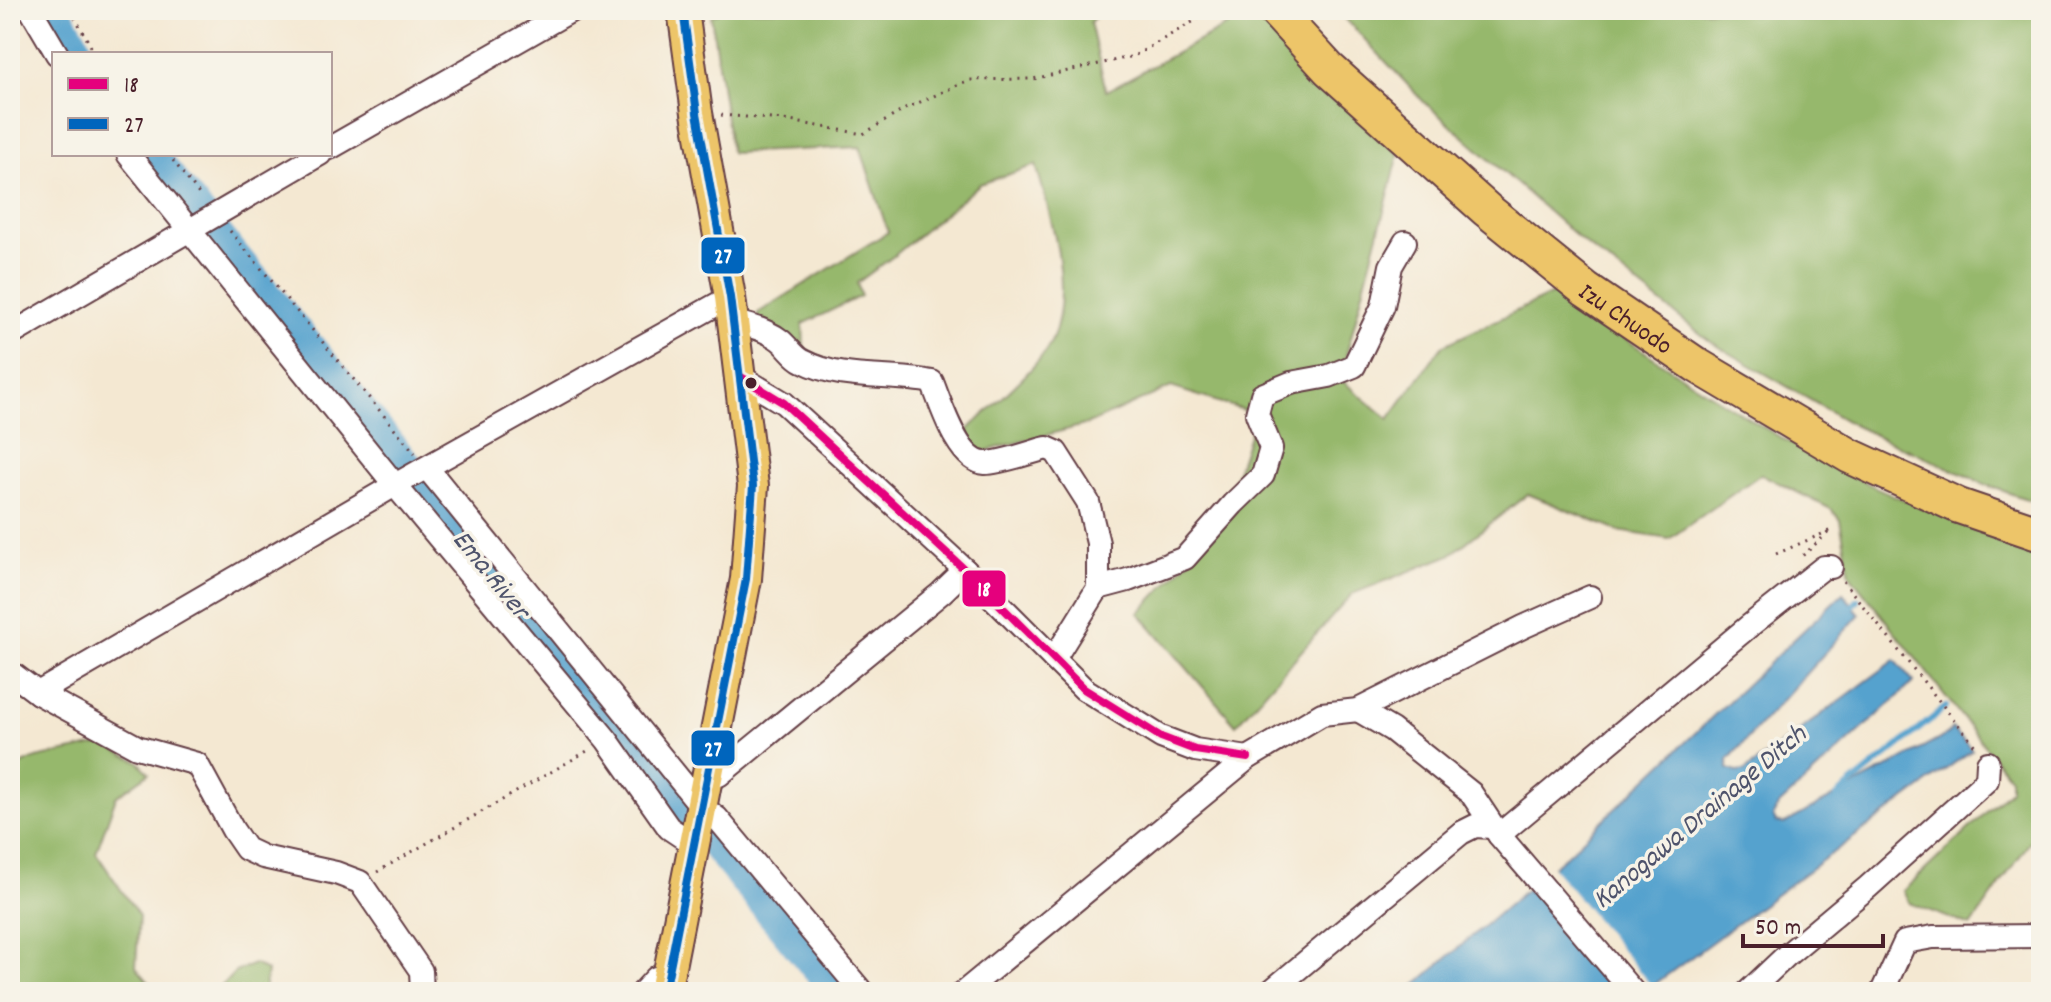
<svg xmlns="http://www.w3.org/2000/svg" width="2051" height="1002" font-family="Dekko,sans-serif">
  <style>
    .forest { fill: #96b86c; stroke: #706c4c; stroke-width: 2 }
    .water { fill: #55a2ce; stroke: #50607c; stroke-width: 2 }
    .pier { fill: #f4e8d2 }
    .lines { fill: none; stroke-linecap: round; stroke-linejoin: round }
    .stream { stroke: #55a2ce; stroke-width: 6 }
    .river { stroke: #55a2ce; stroke-width: 34 }
    .minor-casing { stroke: #643d44; stroke-width: 26 }
    .major-casing { stroke: #643d44; stroke-width: 34 }
    .highway-casing { stroke: #643d44; stroke-width: 38 }
    .path { stroke: #643d44; stroke-width: 3; stroke-dasharray: 2 6; stroke-linecap: butt }
    .minor { stroke: #fff; stroke-width: 22 }
    .major { stroke: #edc569; stroke-width: 30 }
    .highway { stroke: #edc569; stroke-width: 34 }
    .bus-1-casing { stroke: #f7f3e8; stroke-width: 14 }
    .bus-2-casing { stroke: #f7f3e8; stroke-width: 14 }
    .bus-1 { stroke: #e5007d; stroke-width: 8 }
    .bus-2 { stroke: #0065bd; stroke-width: 8 }
    .bus-dot { fill: #4a1f2b; stroke: #f7f3e8; stroke-width: 3 }
    .labels { text-anchor: middle; stroke-width: 7; stroke-linejoin: round; paint-order: stroke }
    .street-label { font-size: 26px; fill: #4a1f2b; stroke: #f7f3e8 }
    .water-label { font-size: 28px; font-style: italic; fill: #4e536c; stroke: #f7f3e8 }
    .line-badge { stroke: #f7f3e8; stroke-width: 3 }
    .badge-label { font-size: 22px; text-anchor: middle; font-weight: bold; fill: #fff }
  </style>
  <rect width="100%" height="100%" fill="#f7f3e8"/>
  <filter id="ink" filterUnits="userSpaceOnUse"><feTurbulence type="fractalNoise" baseFrequency=".0125" numOctaves="2"/><feDisplacementMap in="SourceGraphic" scale="16" xChannelSelector="R" yChannelSelector="G"/><feConvolveMatrix kernelMatrix="1 2 1 2 8 2 1 2 1" color-interpolation-filters="sRGB"/></filter>
  <filter id="wash" filterUnits="userSpaceOnUse"><feTurbulence type="fractalNoise" baseFrequency=".006" numOctaves="4" result="noise"/><feDisplacementMap in="SourceGraphic" scale="32" xChannelSelector="R" yChannelSelector="G"/><feGaussianBlur stdDeviation="1.8" result="paint"/><feColorMatrix in="noise" values="0 0 0 0 0 0 0 0 0 0 0 0 0 0 0 0 0 1.4 0 .05"/><feComposite in="paint" operator="in"/></filter>
  <g filter="url(#wash)">
    <rect width="100%" height="100%" fill="#f4e8d2"/>
    <g class="forest">
      <path d="M723 10H1103L1090 22 1106 91 1254 11 1399 154 1340 379 1389 419 1442 346 1557 292C1640 350 1724 406 1813 456 1885 496 1965 524 2041 555V826L1971 926 1909 903 1903 891 2010 790V778L1850 575 1840 520 1831 509 1761 474 1669 539 1618 531 1528 494 1450 555 1352 594 1236 725 1139 613 1217 531 1256 414 1171 387 1088 424 974 454 968 430C991 407 1039 368 1052 340 1074 287 1051 218 1036 165L980 184 895 255 857 283 861 296 803 324 804 349 758 320V313L888 232 860 147 731 153 711 16Z"/>
      <polygon points="1337,10 2041,10 2041,504 1989,486 1855,426 1711,342 1583,242 1423,101"/>
      <polygon points="102,744 138,761 149,773 116,797 96,853 139,916 136,967 157,992 10,992 10,770 36,758"/>
      <polygon points="254,964 267,971 264,992 216,992 235,972"/>
    </g>
    <polygon class="water" points="1843,593 1860,614 1728,760 1728,769 1737,772 1745,771 1895,660 1914,682 1778,806 1773,816 1776,822 1784,824 1947,735 1952,728 1972,750 1644,992 1407,992 1560,861"/>
    <polygon class="pier" points="1550,864 1654,989 1650,992 1622,992 1530,882"/>
    <g class="lines">
      <g class="stream">
        <polyline points="1847,612 1858,600"/>
        <polyline points="1837,796 1946,707"/>
      </g>
      <g class="river">
        <polyline points="53,10 78,54"/>
        <polyline points="149,154 838,992"/>
      </g>
    </g>
  </g>
  <g filter="url(#ink)">
    <g class="lines">
      <defs>
        <g id="minor">
          <polyline points="31,10 57,54"/>
          <polyline points="330,148 572,10"/>
          <polyline points="128,154 395,485 607,740 669,828 693,844"/>
          <path d="M733 322C749 325 767 330 780 340 788 346 794 357 803 361 843 382 889 373 932 382 941 404 958 462 985 463 1002 463 1030 452 1047 448L1056 452 1088 502 1098 543V588"/>
          <polyline points="10,335 320,154"/>
          <polyline points="741,377 784,403 965,570 1084,689 1161,737 1195,750 1248,758"/>
          <polyline points="427,468 701,806 717,818 862,992"/>
          <polyline points="1054,659 1098,588 1128,580 1185,558 1233,504 1263,475 1271,448 1257,414 1262,395 1291,383 1329,376 1354,366 1383,306 1391,266 1405,242"/>
          <polyline points="10,672 38,693 137,747 197,764 233,830 246,849 263,857 336,873 360,882 421,971 422,992"/>
          <polyline points="38,693 395,485 730,297"/>
          <polyline points="1358,710 1392,730 1471,793 1499,835 1633,992"/>
          <polyline points="707,778 719,775 941,593 965,570"/>
          <polyline points="1499,835 1748,627 1824,567 1831,567"/>
          <polyline points="643,992 656,978 668,979"/>
          <polyline points="964,992 1248,758 1322,714 1358,710 1523,627 1590,597"/>
          <polyline points="1270,992 1461,833 1475,826 1492,827"/>
          <polyline points="1748,992 1787,955 1868,887 1987,780 1988,763"/>
          <polyline points="1882,992 1905,942 1933,937 2041,936"/>
        </g>
        <polyline id="major" points="665,992 746,579 753,486 730,297 697,113 683,10"/>
        <g id="highway">
          <path id="s1" d="M1275 10 1329 69 1487 210 1586 290 1698 366 1850 456 1959 506 2041 534"/>
        </g>
      </defs>
      <use href="#minor" class="minor-casing"/>
      <use href="#major" class="major-casing"/>
      <use href="#highway" class="highway-casing"/>
      <g class="path">
        <polyline points="71,10 95,54"/>
        <polyline points="721,115 784,120 863,134 907,108 969,80 1033,79 1134,56 1213,10"/>
        <polyline points="168,154 202,198"/>
        <polyline points="230,231 415,453"/>
        <polyline points="1776,554 1831,530 1800,558"/>
        <polyline points="1843,581 1976,747"/>
        <polyline points="377,872 589,750"/>
      </g>
      <use href="#minor" class="minor"/>
      <use href="#major" class="major"/>
      <use href="#highway" class="highway"/>
      <defs>
        <polyline id="bus-1" points="741,377 784,403 965,570 1084,689 1161,737 1195,750 1248,758"/>
        <polyline id="bus-2" points="665,992 746,579 753,486 730,297 697,113 683,10"/>
      </defs>
      <use href="#bus-1" class="bus-1-casing"/>
      <use href="#bus-2" class="bus-2-casing"/>
      <use href="#bus-1" class="bus-1"/>
      <use href="#bus-2" class="bus-2"/>
    </g>
  </g>
  <circle class="bus-dot" cx="751" cy="383" r="7"/>
  <g class="labels">
    <g class="street-label">
      <text dy="9" stroke="none"><textPath href="#s1" startOffset="468">Izu Chuodo</textPath></text>
    </g>
    <g class="water-label">
      <text transform="translate(493 573) rotate(51)" y="10">Ema River</text>
      <text transform="translate(1698 815) rotate(-40)" y="10">Kanogawa Drainage Ditch</text>
    </g>
  </g>
  <g class="line-badge">
    <rect x="700" y="236" width="46" height="39" rx="8" fill="#0065bd"/>
    <rect x="961" y="569" width="46" height="39" rx="8" fill="#e5007d"/>
    <rect x="690" y="729" width="46" height="38" rx="8" fill="#0065bd"/>
  </g>
  <g class="badge-label">
    <text x="723" y="263">27</text>
    <text x="984" y="596">18</text>
    <text x="713" y="756">27</text>
  </g>
  <rect width="2051" height="1002" fill="none" stroke="#f7f3e8" stroke-width="40"/>
  <rect x="52" y="52" width="280" height="104" fill="#f7f3e8" stroke="#b29e9c" stroke-width="2"/>
  <rect x="68" y="78" width="40" height="12" fill="#e5007d" stroke="#b29e9c" stroke-width="2"/>
  <text x="124" y="92" font-size="24" fill="#4a1f2b">18</text>
  <rect x="68" y="118" width="40" height="12" fill="#0065bd" stroke="#b29e9c" stroke-width="2"/>
  <text x="124" y="132" font-size="24" fill="#4a1f2b">27</text>
  <path d="M1743 934v12h140v-12" fill="none" stroke="#4a1f2b" stroke-width="4"/>
  <text x="1755" y="934" font-size="24" fill="#4a1f2b" stroke="#f7f3e8" stroke-width="6" paint-order="stroke">50 m</text>
</svg>
